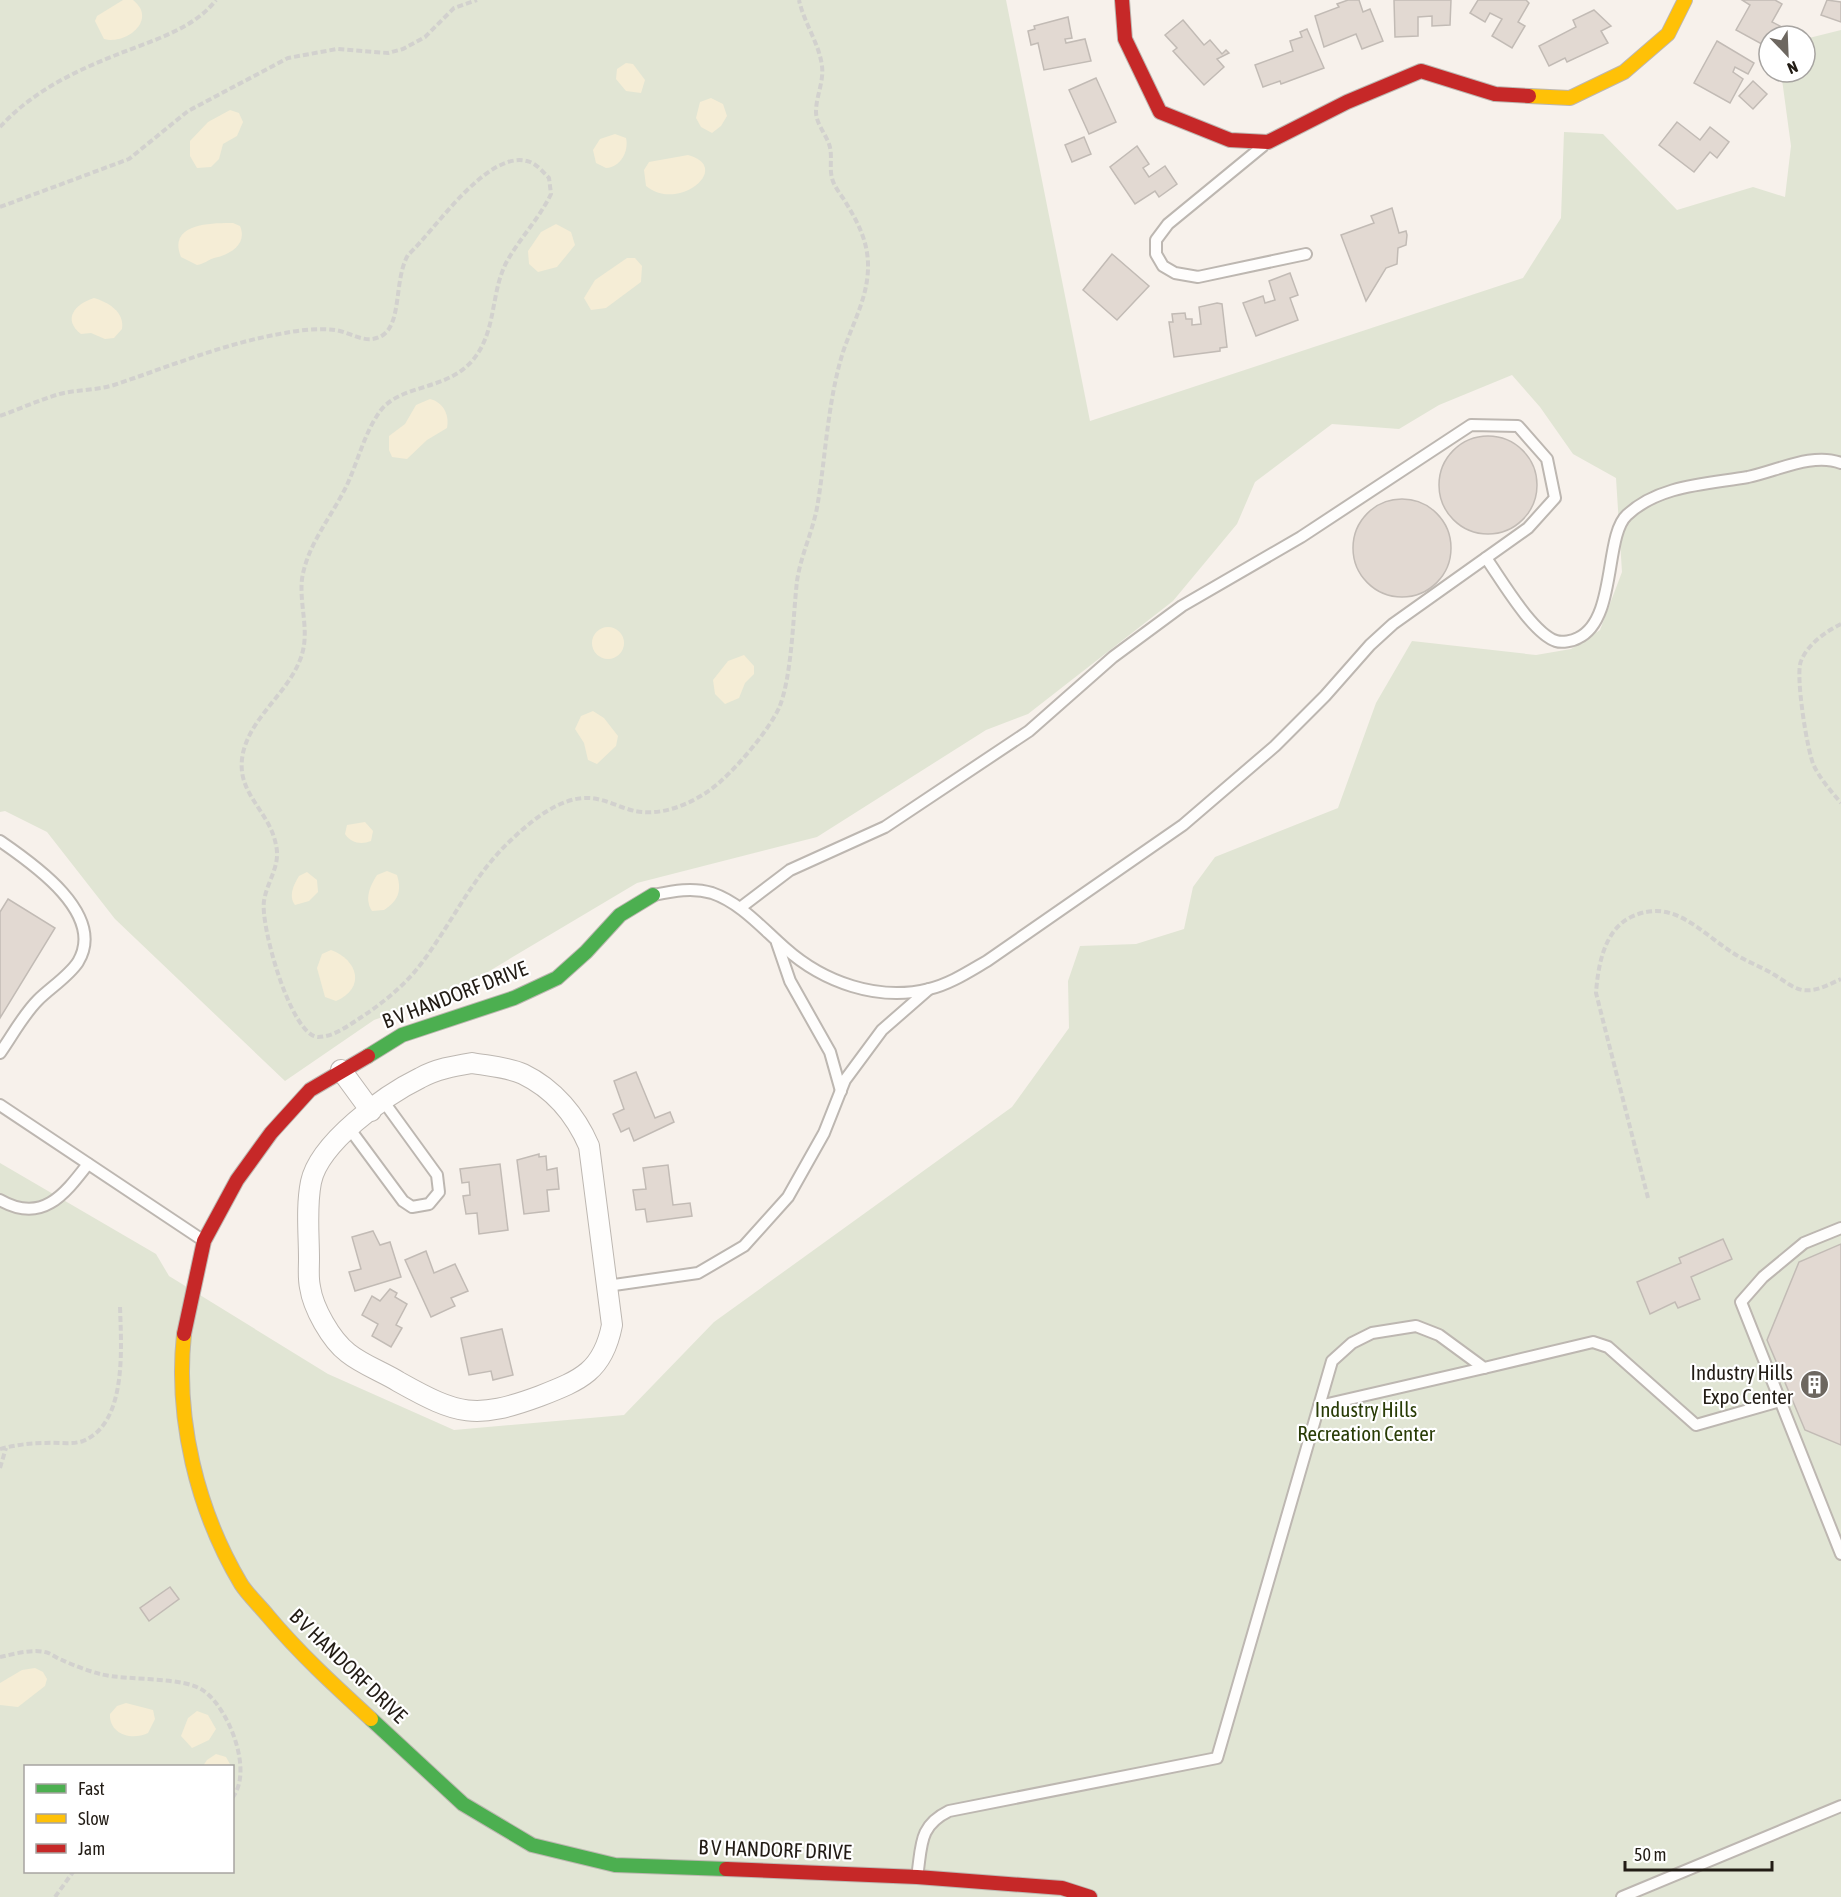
<svg xmlns="http://www.w3.org/2000/svg" width="1841" height="1897" font-family="'Asap Condensed',sans-serif">
  <style>
    .green { fill: #e1e5d4; fill-rule: evenodd }
    .sand { fill: #f5edd6 }
    .building { fill: #e2d9d2; stroke: #c2bbb5; stroke-width: 1.5 }
    .lines { fill: none; stroke-linecap: round; stroke-linejoin: round }
    .lane-casing { stroke: #bdb7b1; stroke-width: 14 }
    .street-casing { stroke: #bdb7b1; stroke-width: 22 }
    .fast-casing { stroke: #bdb7b1; stroke-width: 16 }
    .slow-casing { stroke: #bdb7b1; stroke-width: 16 }
    .jam-casing { stroke: #bdb7b1; stroke-width: 16 }
    .path { stroke: #d2d1ce; stroke-width: 4; stroke-dasharray: 6 3; stroke-linecap: butt }
    .lane { stroke: #fefdfc; stroke-width: 10 }
    .street { stroke: #fefdfc; stroke-width: 20 }
    .fast { stroke: #4caf50; stroke-width: 14 }
    .slow { stroke: #ffc107; stroke-width: 14 }
    .jam { stroke: #c62828; stroke-width: 14 }
    .labels { text-anchor: middle; stroke-width: 4.5; stroke-linejoin: round; paint-order: stroke }
    .street-label { font-size: 21px; fill: #221c15; stroke: #fff }
    .poi-label { font-size: 21px; fill: #221c15; stroke: #fff; text-anchor: end }
    .park-label { font-size: 21px; fill: #293c06; stroke: #fff }
  </style>
  <rect width="100%" height="100%" fill="#f7f1eb"/>
  <path class="green" d="M0 0H1006L1090 421 1523 278 1561 218 1564 132 1603 134 1677 210 1753 187 1785 197 1791 146 1781 72H1805V39L1841 30V1897H0V1163L156 1254 169 1276 328 1374 454 1430 624 1415 714 1322 1012 1107 1069 1028 1068 981 1080 946 1136 944 1184 929 1193 887 1215 857 1338 808 1376 703 1412 641 1536 655 1571 649 1600 630 1622 572 1616 478 1573 454 1540 407 1512 375 1439 405 1399 429 1332 424 1255 482 1237 524 1173 601 1028 714 986 730 817 837 637 883 454 992 374 1020 285 1081 115 919 47 832 5 811 0 812ZM26 1766H232V1872H26Z"/>
  <g class="sand">
    <path d="M123 0H133C158 20 126 45 104 39L95 21 97 16Z"/>
    <polygon points="626,63 633,64 645,80 641,93 626,91 616,79 617,69"/>
    <polygon points="711,98 723,104 727,116 721,126 712,133 701,127 696,118 700,102"/>
    <polygon points="230,110 239,113 243,122 237,136 223,144 219,159 211,167 197,168 190,156 190,141 208,122"/>
    <path d="M615 134 626 138C629 151 621 167 606 168L596 163 593 150 600 139Z"/>
    <path d="M688 155C733 167 679 213 646 186L644 170 649 162Z"/>
    <path d="M233 223 240 226C248 245 229 255 214 258 208 260 204 264 197 265L181 257C167 223 212 223 233 223Z"/>
    <polygon points="556,224 571,232 575,245 557,267 538,272 529,264 528,251 541,232"/>
    <polygon points="627,258 635,258 642,266 641,282 606,308 591,310 584,298 595,280"/>
    <path d="M94 298C108 302 125 312 122 329L114 338 105 339 91 333 81 334C62 319 75 304 94 298Z"/>
    <path d="M430 399C443 402 450 415 447 428L427 440 407 459 392 457 389 450V436L405 424 416 405Z"/>
    <circle cx="608" cy="643" r="16"/>
    <polygon points="744,655 754,666 754,674 745,683 739,698 725,704 715,694 713,680 728,661"/>
    <polygon points="593,711 604,718 618,736 616,746 597,764 588,760 584,743 575,729 581,716"/>
    <path d="M365 822 373 831 371 841C361 845 351 843 345 834L347 825Z"/>
    <path d="M387 871 397 875C402 891 398 901 384 910L372 911C364 899 370 886 377 875Z"/>
    <path d="M307 872 317 880 318 892 309 901 295 905C288 896 294 884 299 876Z"/>
    <path d="M331 950C358 960 366 988 336 1001L325 997 317 968 322 954Z"/>
    <polygon points="35,1668 43,1672 47,1679 45,1686 18,1707 0,1705 0,1683 22,1670"/>
    <path d="M126 1703 153 1710 155 1719 148 1733C131 1741 109 1734 110 1714L117 1706Z"/>
    <polygon points="197,1711 208,1715 216,1729 209,1740 192,1748 181,1736 188,1718"/>
    <polygon points="216,1754 226,1757 231,1766 203,1766 207,1760"/>
  </g>
  <g class="building">
    <polygon points="1348,0 1359,0 1363,12 1370,9 1383,41 1362,49 1356,34 1324,47 1315,16 1339,7 1337,4"/>
    <polygon points="1394,0 1451,0 1450,25 1432,26 1432,16 1418,17 1418,36 1395,37"/>
    <polygon points="1478,0 1526,0 1529,3 1518,22 1525,26 1512,48 1492,36 1502,19 1490,13 1485,22 1470,13"/>
    <polygon points="1742,0 1775,0 1782,4 1772,22 1790,31 1788,36 1769,36 1769,48 1736,30 1750,5"/>
    <polygon points="1827,0 1841,2 1841,22 1821,15"/>
    <polygon points="1594,10 1611,26 1601,31 1608,43 1567,62 1565,58 1549,66 1539,46 1576,27 1573,20"/>
    <polygon points="1068,17 1072,38 1065,39 1066,43 1085,39 1091,61 1044,70 1038,43 1031,45 1028,31 1035,29 1034,26"/>
    <polygon points="1183,20 1204,45 1210,40 1222,54 1226,50 1229,53 1217,59 1224,67 1204,85 1173,51 1177,48 1165,35"/>
    <polygon points="1307,29 1324,68 1281,84 1280,81 1263,87 1255,65 1293,51 1290,41 1302,37 1300,32"/>
    <polygon points="1717,41 1754,63 1748,74 1735,67 1733,72 1743,79 1730,103 1694,83"/>
    <polygon points="1096,78 1116,122 1089,134 1069,90"/>
    <polygon points="1753,81 1767,94 1753,109 1739,96"/>
    <polygon points="1677,122 1700,140 1710,127 1729,142 1717,158 1710,152 1694,172 1659,145"/>
    <polygon points="1084,137 1091,154 1072,162 1065,145"/>
    <polygon points="1137,146 1149,164 1143,168 1149,177 1165,166 1177,184 1159,197 1155,191 1135,204 1110,167"/>
    <polygon points="1392,208 1399,233 1406,231 1407,235 1406,245 1398,248 1397,264 1386,268 1366,301 1341,235 1374,223 1371,216"/>
    <polygon points="1112,254 1149,286 1117,320 1083,290"/>
    <polygon points="1290,273 1298,295 1290,298 1298,320 1256,336 1243,303 1263,296 1265,303 1275,300 1269,281"/>
    <polygon points="1217,303 1222,304 1227,347 1220,348 1220,351 1174,357 1169,322 1173,322 1172,314 1185,313 1186,319 1192,319 1192,325 1201,324 1199,307"/>
    <circle cx="1488" cy="485" r="49"/>
    <circle cx="1402" cy="548" r="49"/>
    <polygon points="8,899 55,928 0,1018 0,912"/>
    <polygon points="636,1072 655,1118 670,1112 674,1122 634,1141 629,1128 621,1132 613,1114 624,1109 614,1081"/>
    <polygon points="539,1154 539,1157 546,1156 547,1170 557,1168 559,1189 547,1190 549,1211 524,1214 517,1160"/>
    <polygon points="500,1164 508,1230 479,1234 477,1213 466,1214 463,1196 470,1195 469,1182 462,1183 460,1169"/>
    <polygon points="668,1165 673,1205 690,1203 692,1216 647,1222 645,1209 636,1210 633,1190 646,1189 643,1168"/>
    <polygon points="373,1231 380,1245 390,1242 401,1277 355,1291 349,1272 361,1269 352,1237"/>
    <polygon points="1723,1239 1732,1259 1691,1277 1700,1299 1678,1308 1675,1302 1650,1314 1637,1282 1681,1263 1679,1258"/>
    <polygon points="1841,1244 1841,1445 1805,1430 1767,1340 1799,1262"/>
    <polygon points="426,1251 434,1273 455,1264 468,1291 451,1298 455,1306 431,1317 405,1260"/>
    <polygon points="390,1289 397,1293 395,1297 407,1304 396,1325 402,1328 391,1347 372,1336 378,1324 362,1315 372,1296 380,1301"/>
    <polygon points="502,1329 513,1375 493,1380 491,1371 469,1375 461,1338"/>
    <polygon points="170,1587 179,1599 149,1621 140,1608"/>
  </g>
  <g class="lines">
    <defs>
      <g id="lane">
        <polyline points="1263,146 1168,224 1156,240 1156,254 1163,266 1175,273 1198,277 1306,254"/>
        <path d="M1486 558C1501 579 1532 633 1556 641 1562 643 1573 641 1578 638 1617 620 1604 536 1627 515 1659 485 1707 484 1748 477 1777 471 1813 452 1841 463"/>
        <path d="M0 841C32 863 107 914 78 962 69 976 50 988 38 1000 23 1015 12 1036 0 1053"/>
        <path d="M653 895C673 891 692 887 712 893 741 903 762 928 785 948 823 982 878 1002 929 989 950 984 968 972 987 961L1183 825 1275 746 1325 696 1370 645 1393 624 1528 528 1555 498 1547 459 1518 426 1471 425 1301 537 1182 606 1113 657 1029 731 885 827 790 870 740 908"/>
        <polyline points="777,943 790,981 830,1052 841,1091"/>
        <polyline points="0,1105 204,1241"/>
        <polyline points="349,1128 403,1201 412,1207 429,1204 439,1192 437,1175 384,1102"/>
        <path d="M0 1200C42 1224 64 1195 88 1164"/>
        <polyline points="1841,1228 1804,1243 1763,1277 1741,1302 1841,1554"/>
        <polyline points="607,1286 698,1273 744,1246 788,1197 824,1133 845,1080 882,1030 929,989"/>
        <polyline points="1319,1406 1484,1368"/>
        <path d="M917 1877C922 1846 918 1826 949 1811L1217 1758 1332 1361 1352 1343 1372 1333 1416 1326 1439 1335 1484 1368 1593 1342 1608 1347 1696 1425 1780 1401"/>
        <polyline points="1622,1897 1841,1806"/>
      </g>
      <g id="street">
        <path d="M472 1063C488 1066 508 1067 523 1074 554 1089 576 1116 589 1146L612 1325C603 1371 581 1380 540 1396 475 1420 458 1415 399 1382 383 1372 363 1365 348 1353 331 1340 313 1308 310 1287 308 1278 309 1268 309 1259 309 1234 306 1207 311 1182 319 1143 385 1095 420 1078 436 1069 454 1066 472 1063Z"/>
        <polyline points="341,1070 371,1111"/>
      </g>
      <g id="fast">
        <polyline points="368,1056 402,1035 514,998 557,978 586,952 620,915 653,895"/>
        <polyline points="371,1719 463,1804 532,1845 615,1865 726,1869"/>
      </g>
      <g id="slow">
        <polyline points="1529,96 1570,98 1624,72 1668,34 1685,0"/>
        <path d="M184 1334C175 1419 197 1510 241 1584 248 1595 259 1605 268 1616 299 1653 335 1686 371 1719"/>
      </g>
      <g id="jam">
        <polyline points="1122,0 1125,39 1160,112 1230,140 1268,142 1347,102 1421,71 1495,94 1529,96"/>
        <polyline points="184,1334 204,1241 237,1180 271,1133 310,1090 368,1056"/>
        <polyline points="726,1869 917,1877 1062,1888 1090,1897"/>
      </g>
    </defs>
    <use href="#lane" class="lane-casing"/>
    <use href="#street" class="street-casing"/>
    <use href="#fast" class="fast-casing"/>
    <use href="#slow" class="slow-casing"/>
    <use href="#jam" class="jam-casing"/>
    <g class="path">
      <path d="M0 127C32 92 73 72 116 55 150 41 193 30 216 0"/>
      <polyline points="0,207 129,159 188,111 288,58 337,49 388,53 403,49 425,37 454,8 477,0"/>
      <path d="M0 416C19 409 37 401 56 395 75 389 95 391 114 385 171 366 225 343 285 333 300 330 320 328 335 330 351 332 366 346 383 335 402 322 394 279 408 255 436 229 486 151 527 161 536 163 543 172 549 178L551 194C539 219 519 239 506 263 490 295 497 332 472 361 445 391 402 384 381 410 365 431 358 461 347 485 332 516 307 545 302 579 299 607 311 633 300 660 287 693 254 715 244 749 232 792 269 808 276 845 281 866 267 881 264 901 260 925 291 1036 318 1037 333 1037 348 1026 360 1018 383 1003 404 986 421 964 452 923 472 877 510 841 530 822 560 796 590 798 605 799 621 808 635 811 665 817 699 801 721 781 740 764 768 731 779 708 792 677 793 616 797 581 801 554 814 529 818 502 826 452 828 400 843 352 853 322 869 296 868 263 867 238 856 219 843 198 840 194 833 184 832 178 829 167 833 155 829 144 825 133 816 123 816 112 816 96 824 82 822 66 819 43 804 23 799 0"/>
      <path d="M1841 624C1825 632 1808 644 1801 661 1795 674 1807 751 1814 766 1821 780 1831 791 1841 803"/>
      <path d="M1648 1198 1596 993C1598 966 1604 930 1631 917 1673 897 1700 932 1733 953 1745 961 1760 966 1773 974 1782 979 1792 988 1802 990 1816 992 1828 985 1841 979"/>
      <path d="M0 1449C15 1445 30 1443 46 1443 58 1442 71 1445 83 1441 128 1423 121 1345 120 1306"/>
      <polyline points="0,1468 6,1448"/>
      <path d="M0 1657C14 1654 31 1649 45 1652 51 1653 56 1658 62 1660 73 1665 88 1671 100 1674 127 1681 184 1676 204 1691 229 1709 254 1772 232 1798"/>
      <polyline points="55,1897 73,1872"/>
    </g>
    <use href="#lane" class="lane"/>
    <use href="#street" class="street"/>
    <use href="#fast" class="fast"/>
    <use href="#slow" class="slow"/>
    <use href="#jam" class="jam"/>
  </g>
  <defs>
    <symbol id="building-disc" viewBox="-11 -11 22 22"><circle r="9.5" fill="#6d6760" stroke="#fff"/><path d="M-4-6H4V6H1V3H-1V6H-4ZM-2.5-4.3h1.7v1.8h-1.7ZM.8-4.3h1.7v1.8H.8ZM-2.5-1h1.7V.8h-1.7ZM.8-1h1.7V.8H.8Z" fill="#fff"/></symbol>
  </defs>
  <g fill-rule="evenodd">
    <use href="#building-disc" x="1798" y="1368" width="33" height="33"/>
  </g>
  <g class="labels">
    <g class="street-label">
      <text transform="translate(455 995) rotate(-21)" y="7">B V HANDORF DRIVE</text>
      <text transform="translate(348 1666) rotate(44)" y="7">B V HANDORF DRIVE</text>
      <text transform="translate(775 1850) rotate(2)" y="7">B V HANDORF DRIVE</text>
    </g>
    <g class="poi-label">
      <text x="1793" y="1380">Industry Hills<tspan x="1793" dy="24">Expo Center</tspan></text>
    </g>
    <g class="park-label">
      <text x="1366" y="1417">Industry Hills<tspan x="1366" dy="24">Recreation Center</tspan></text>
    </g>
  </g>
  <rect x="24" y="1765" width="210" height="108" fill="#ffffff" stroke="#a7a4a1" stroke-width="1.5"/>
  <rect x="36" y="1784" width="30" height="9" fill="#4caf50" stroke="#a7a4a1" stroke-width="1.5"/>
  <text x="78" y="1795" font-size="18" fill="#221c15">Fast</text>
  <rect x="36" y="1814" width="30" height="9" fill="#ffc107" stroke="#a7a4a1" stroke-width="1.5"/>
  <text x="78" y="1825" font-size="18" fill="#221c15">Slow</text>
  <rect x="36" y="1844" width="30" height="9" fill="#c62828" stroke="#a7a4a1" stroke-width="1.5"/>
  <text x="78" y="1855" font-size="18" fill="#221c15">Jam</text>
  <g transform="translate(1787 54) rotate(157)"><circle r="28" fill="#ffffff" stroke="#a7a4a1" stroke-width="1.5"/>
  <path d="M0-4.5L10 22L0 15L-10 22Z" fill="#6d6760"/>
  <text y="-9" font-size="16" font-weight="bold" text-anchor="middle" fill="#221c15">N</text>
  </g>
  <path d="M1625 1861v9h147v-9" fill="none" stroke="#221c15" stroke-width="3"/>
  <text x="1634" y="1861" font-size="18" fill="#221c15" stroke="#ffffff" stroke-width="4.5" paint-order="stroke">50 m</text>
</svg>
